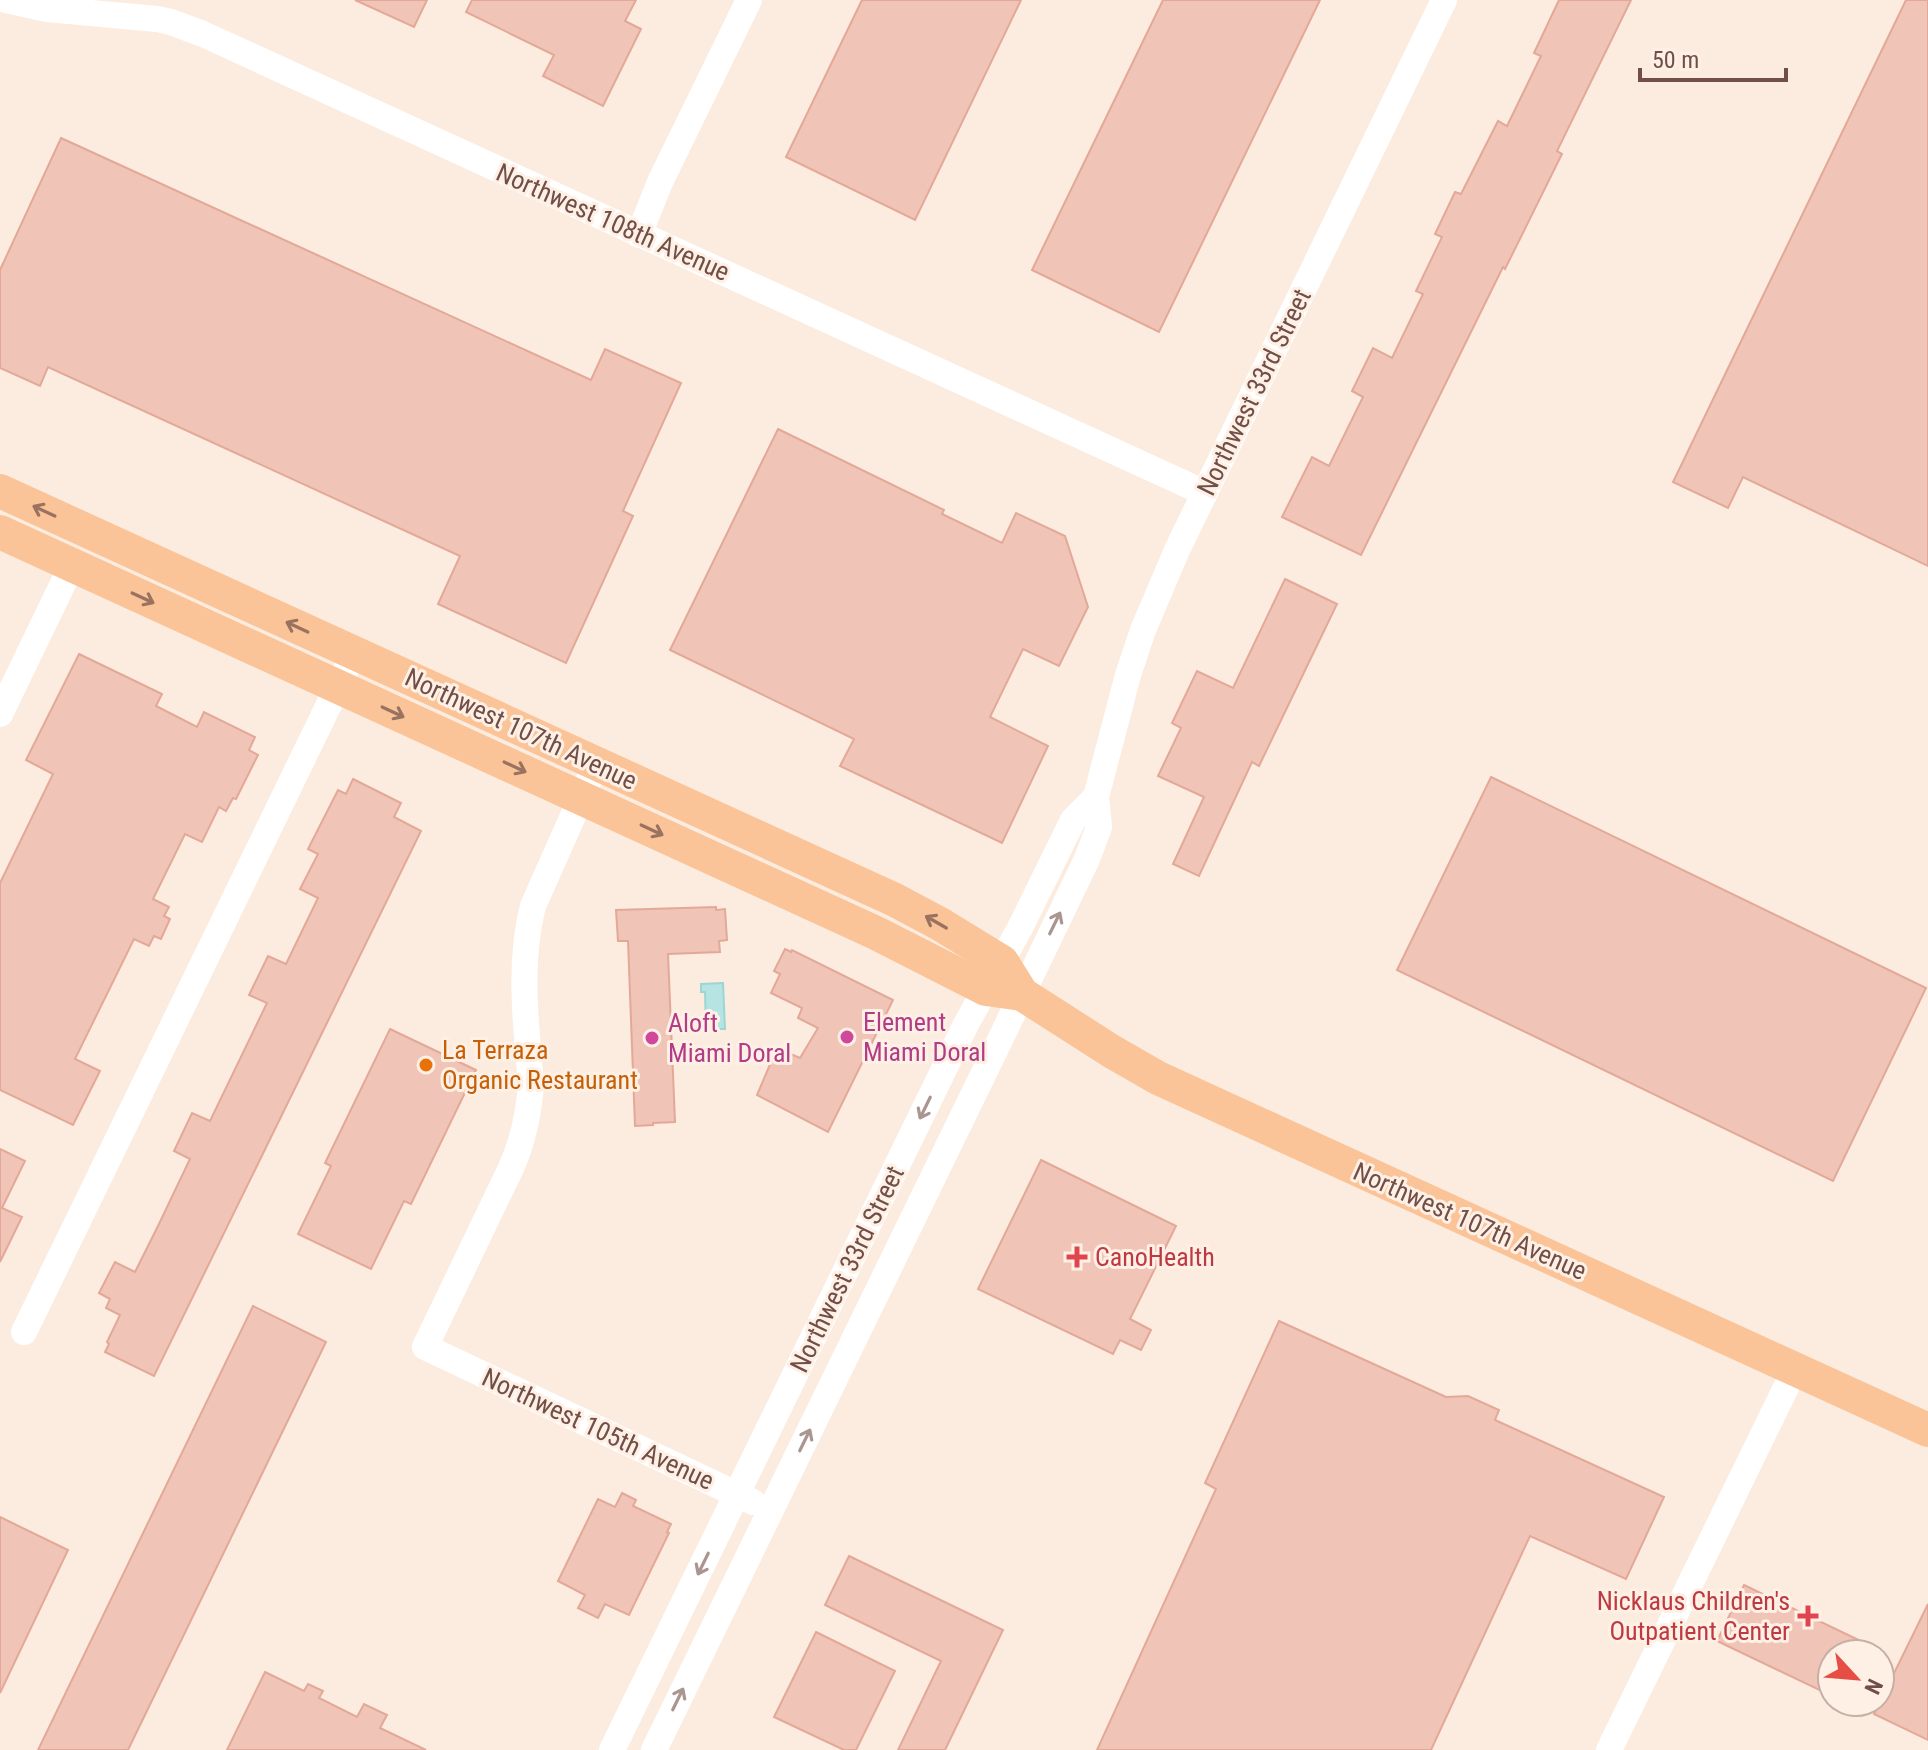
<svg xmlns="http://www.w3.org/2000/svg" width="1928" height="1750" font-family="'Roboto Condensed',sans-serif">
  <style>
    .water { fill: #b5e4e3; stroke: #9bd6d5; stroke-width: 2 }
    .building { fill: #f0c4b7; stroke: #e3a898; stroke-width: 2 }
    .lines { fill: none; stroke-linecap: round; stroke-linejoin: round }
    .minor { stroke: #fff; stroke-width: 26 }
    .major { stroke: #fac498; stroke-width: 34 }
    .oneway { stroke: #9a7260 }
    .oneway2 { stroke: #aa9591 }
    .hotel-dot { fill: #d1479c; stroke: #fff0e5; stroke-width: 3 }
    .food-dot { fill: #e8710a; stroke: #fff0e5; stroke-width: 3 }
    .health-dot { fill: #e0444e; stroke: #fff0e5; stroke-width: 3 }
    .labels { text-anchor: middle; stroke-width: 6; stroke-linejoin: round; paint-order: stroke }
    .street-label { font-size: 26px; fill: #714f48; stroke: #fff0e5 }
    .hotel-label { font-size: 26px; fill: #b23c85; stroke: #fff0e5; text-anchor: start }
    .food-label { font-size: 26px; fill: #c56008; stroke: #fff0e5; text-anchor: start }
    .health-label { font-size: 26px; fill: #be3a42; stroke: #fff0e5; text-anchor: start }
  </style>
  <rect width="100%" height="100%" fill="#fcecdf"/>
  <polygon class="water" points="723,983 725,1029 706,1029 705,992 701,992 701,984"/>
  <g class="building">
    <polygon points="355,0 427,0 414,27"/>
    <polygon points="472,0 636,0 625,21 641,29 603,106 543,76 554,55 466,12"/>
    <polygon points="862,0 1021,0 915,220 786,157"/>
    <polygon points="1163,0 1320,0 1159,332 1032,270"/>
    <polygon points="1559,0 1631,0 1557,151 1562,154 1505,269 1503,267 1361,555 1282,517 1312,457 1329,466 1363,397 1352,391 1373,348 1392,358 1423,294 1416,291 1442,237 1435,234 1455,192 1461,194 1498,121 1507,126 1541,56 1534,53"/>
    <polygon points="1906,0 1928,0 1928,566 1743,477 1728,508 1673,482"/>
    <polygon points="61,138 591,380 605,349 681,383 623,511 633,516 566,663 438,604 460,556 48,367 40,386 0,368 0,270"/>
    <polygon points="778,429 944,510 942,514 1002,543 1016,513 1065,536 1088,607 1059,666 1023,649 990,717 1048,746 1002,843 840,766 854,739 670,650"/>
    <polygon points="1285,579 1337,604 1259,766 1252,762 1199,876 1173,864 1204,797 1158,776 1181,728 1172,723 1197,671 1233,688"/>
    <polygon points="79,654 162,694 156,706 197,727 204,712 255,737 249,750 258,755 236,799 233,798 226,811 219,807 202,842 185,834 153,899 169,907 164,916 170,919 161,939 154,936 149,946 134,939 75,1059 100,1071 73,1125 0,1090 0,883 53,774 26,760"/>
    <polygon points="1491,777 1926,988 1833,1181 1397,970"/>
    <polygon points="353,779 401,803 394,817 421,831 154,1376 105,1352 109,1344 107,1342 120,1315 106,1308 110,1299 99,1293 115,1262 135,1272 158,1226 190,1159 174,1151 192,1113 210,1121 267,1003 249,995 268,956 286,964 318,898 300,889 318,854 308,849 338,790 346,794"/>
    <polygon points="716,907 716,910 725,909 727,940 719,941 720,952 668,954 675,1122 653,1123 653,1125 635,1126 628,941 618,941 616,910"/>
    <polygon points="785,949 791,952 792,950 893,1000 828,1132 757,1095 777,1048 800,1058 818,1028 798,1018 802,1008 771,993 780,974 774,971"/>
    <polygon points="390,1029 476,1070 411,1204 404,1201 371,1269 298,1234 331,1166 325,1163"/>
    <polygon points="0,1149 25,1161 2,1208 22,1217 0,1262"/>
    <polygon points="1041,1160 1176,1226 1130,1319 1151,1330 1141,1350 1120,1340 1113,1354 978,1289"/>
    <polygon points="253,1306 326,1342 128,1750 38,1750"/>
    <polygon points="1279,1321 1446,1397 1468,1396 1499,1410 1495,1420 1664,1497 1626,1579 1530,1536 1431,1750 1097,1750 1216,1489 1205,1483"/>
    <polygon points="622,1493 636,1500 633,1506 671,1524 667,1532 669,1533 629,1615 605,1604 598,1618 578,1608 585,1595 558,1581 598,1499 615,1507"/>
    <polygon points="0,1517 68,1550 0,1693"/>
    <polygon points="849,1556 1003,1630 945,1750 898,1750 941,1661 825,1605"/>
    <polygon points="1744,1585 1865,1643 1860,1654 1832,1654 1832,1696 1717,1641"/>
    <polygon points="1928,1604 1928,1740 1874,1714"/>
    <polygon points="816,1632 895,1671 856,1750 844,1750 774,1717"/>
    <polygon points="265,1672 304,1691 308,1684 323,1691 319,1698 357,1717 364,1704 387,1715 380,1728 426,1750 227,1750"/>
  </g>
  <g class="lines">
    <g class="minor">
      <polyline points="6,0 47,9 157,19 171,22 203,34 1205,493"/>
      <polyline points="639,235 660,182 749,0"/>
      <polyline points="0,714 72,565"/>
      <path d="M596 764 533 906C518 964 526 1025 531 1084 529 1113 523 1141 511 1168L425 1347 753 1502"/>
      <polyline points="24,1332 354,653"/>
      <polyline points="612,1750 966,1024 1020,928 1073,820 1096,797"/>
      <polyline points="654,1750 999,1042 1087,859 1099,827 1096,797 1128,675 1143,630 1177,550 1444,0"/>
      <polyline points="1609,1750 1795,1369"/>
    </g>
    <g class="major">
      <polyline points="0,491 895,900 940,924 1002,962 1022,994 1111,1051 1158,1078 1928,1430"/>
      <polyline points="0,532 876,933 986,989 1022,994"/>
    </g>
  </g>
  <defs><path id="oneway-shaft" d="M-6 0H5M1.5-3L5.5 0L1.5 3" fill="none" stroke-width="1.6" stroke-linecap="round" stroke-linejoin="round" transform="scale(2)"/></defs>
  <g class="oneway">
    <use href="#oneway-shaft" transform="translate(44 511) rotate(-155)"/>
    <use href="#oneway-shaft" transform="translate(143 598) rotate(25)"/>
    <use href="#oneway-shaft" transform="translate(297 627) rotate(-155)"/>
    <use href="#oneway-shaft" transform="translate(393 712) rotate(25)"/>
    <use href="#oneway-shaft" transform="translate(515 767) rotate(25)"/>
    <use href="#oneway-shaft" transform="translate(652 830) rotate(25)"/>
    <use href="#oneway-shaft" transform="translate(936 922) rotate(-150)"/>
  </g>
  <g class="oneway2">
    <use href="#oneway-shaft" transform="translate(1055 923) rotate(-64)"/>
    <use href="#oneway-shaft" transform="translate(925 1108) rotate(116)"/>
    <use href="#oneway-shaft" transform="translate(805 1440) rotate(-64)"/>
    <use href="#oneway-shaft" transform="translate(703 1564) rotate(116)"/>
    <use href="#oneway-shaft" transform="translate(678 1699) rotate(-64)"/>
  </g>
  <g class="hotel-dot">
    <circle cx="847" cy="1037" r="8"/>
    <circle cx="652" cy="1038" r="8"/>
  </g>
  <circle class="food-dot" cx="426" cy="1065" r="8"/>
  <g class="health-dot">
    <path d="M1073 1245h8v8h8v8h-8v8h-8v-8h-8v-8h8z"/>
    <path d="M1804 1604h8v8h8v8h-8v8h-8v-8h-8v-8h8z"/>
  </g>
  <g class="labels">
    <g class="street-label">
      <text transform="translate(613 222) rotate(24)" y="9">Northwest 108th Avenue</text>
      <text transform="translate(1254 392) rotate(-64)" y="9">Northwest 33rd Street</text>
      <text transform="translate(521 729) rotate(25)" y="9">Northwest 107th Avenue</text>
      <text transform="translate(1470 1221) rotate(24)" y="9">Northwest 107th Avenue</text>
      <text transform="translate(847 1269) rotate(-64)" y="9">Northwest 33rd Street</text>
      <text transform="translate(598 1429) rotate(25)" y="9">Northwest 105th Avenue</text>
    </g>
    <g class="hotel-label">
      <text x="863" y="1031">Element<tspan x="863" dy="30">Miami Doral</tspan></text>
      <text x="668" y="1032">Aloft<tspan x="668" dy="30">Miami Doral</tspan></text>
    </g>
    <g class="food-label">
      <text x="442" y="1059">La Terraza<tspan x="442" dy="30">Organic Restaurant</tspan></text>
    </g>
    <g class="health-label">
      <text x="1095" y="1266">CanoHealth</text>
      <text x="1790" y="1610" text-anchor="end">Nicklaus Children's<tspan x="1790" dy="30">Outpatient Center</tspan></text>
    </g>
  </g>
  <g transform="translate(1856 1678) rotate(116)"><circle r="38" fill="#fff0e5" stroke="#c6b0a6" stroke-width="2"/>
  <path d="M0-6L14 30L0 20L-14 30Z" fill="#e54d45"/>
  <text y="-12" font-size="22" font-weight="bold" text-anchor="middle" fill="#714f48">N</text>
  </g>
  <path d="M1640 68v12h146v-12" fill="none" stroke="#714f48" stroke-width="4"/>
  <text x="1652" y="68" font-size="24" fill="#714f48" stroke="#fff0e5" stroke-width="6" paint-order="stroke">50 m</text>
</svg>
